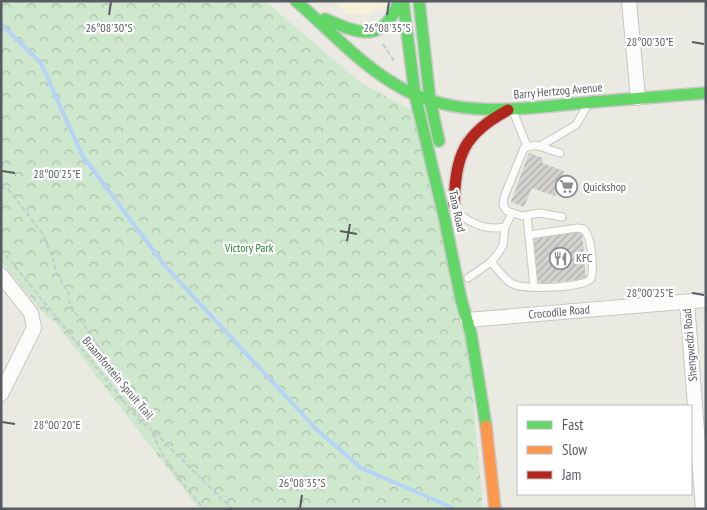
<svg xmlns="http://www.w3.org/2000/svg" width="707" height="510" font-family="'PT Sans Narrow',sans-serif">
  <style>
    .commercial { fill: #f6f2d9 }
    .park { fill: url(#park-crowns) }
    .lines { fill: none; stroke-linecap: round; stroke-linejoin: round }
    .stream { stroke: #b4d3f6; stroke-width: 4 }
    .building { fill: url(#building-hatch) }
    .lane-casing { stroke: #c7c8c6; stroke-width: 9 }
    .street-casing { stroke: #c7c8c6; stroke-width: 16 }
    .fast-casing { stroke: #c8c8c7; stroke-width: 14 }
    .slow-casing { stroke: #c8c8c7; stroke-width: 14 }
    .jam-casing { stroke: #c8c8c7; stroke-width: 14 }
    .path { stroke: #c5ccc9; stroke-width: 2; stroke-dasharray: 5 2.5; stroke-linecap: butt }
    .lane { stroke: #fcfcfb; stroke-width: 7 }
    .street { stroke: #fcfcfb; stroke-width: 14 }
    .fast { stroke: #63d668; stroke-width: 11 }
    .slow { stroke: #ff974d; stroke-width: 11 }
    .jam { stroke: #b3261e; stroke-width: 11 }
    .ticks { fill: none; stroke: #585b62; stroke-width: 2 }
    .labels { text-anchor: middle; stroke-width: 4.5; stroke-linejoin: round; paint-order: stroke }
    .street-label { font-size: 12px; fill: #585b62; stroke: #fff }
    .poi-label { font-size: 12px; fill: #585b62; stroke: #fff; text-anchor: start }
    .park-label { font-size: 12px; fill: #2d853b; stroke: #fff }
    .ticks-label { font-size: 12px; text-anchor: middle; fill: #585b62; stroke: #fff; stroke-width: 4.5; stroke-linejoin: round; paint-order: stroke }
  </style>
  <defs>
    <pattern id="park-crowns" width="20" height="18" patternUnits="userSpaceOnUse" patternTransform="scale(1.25)"><rect width="20" height="18" fill="#cee8ce"/><path d="M2 6a3 3 0 1 1 6 0M12 15a3 3 0 1 1 6 0" fill="none" stroke="#aabfab"/></pattern>
    <pattern id="building-hatch" width="6" height="6" patternUnits="userSpaceOnUse" patternTransform="scale(1.25)"><rect width="6" height="6" fill="#d3d2ce"/><path d="M-1 1l2-2M0 6l6-6M5 7l2-2" fill="none" stroke="#aeadab"/></pattern>
  </defs>
  <rect width="100%" height="100%" fill="#eae9e2"/>
  <polygon class="commercial" points="332,1 389,1 389,4 368,15 347,14"/>
  <polygon class="park" points="1,1 265,1 361,83 425,118 465,313 483,509 199,509 54,321 47,317 1,262"/>
  <g class="lines">
    <polyline class="stream" points="1,24 41,63 82,155 165,266 316,429 361,468 451,507 452,509"/>
  </g>
  <g class="building">
    <polygon points="529,153 543,158 542,163 564,171 555,196 532,188 524,207 511,202"/>
    <polygon points="582,231 586,279 538,284 533,237"/>
  </g>
  <g class="lines">
    <defs>
      <g id="lane">
        <polyline points="512,109 527,146"/>
        <polyline points="540,146 576,125 587,106"/>
        <polyline points="560,153 535,145 524,148 504,197 503,205 507,211 522,216 539,213 562,217"/>
        <path d="M455 210C469 223 485 231 505 227"/>
        <polyline points="527,216 534,287"/>
        <path d="M491 262C497 268 505 281 513 284 527 290 580 288 591 279 594 268 592 235 583 229L577 228 529 235"/>
        <polyline points="468,278 491,262 499,252 503,245 505,227 512,213"/>
      </g>
      <g id="street">
        <polyline points="629,1 638,98"/>
        <polyline points="1,275 31,313 34,328 1,394"/>
        <polyline points="687,302 703,509"/>
        <polyline points="467,320 706,300"/>
      </g>
      <g id="fast">
        <path d="M296 1C331 31 363 68 405 90 463 120 530 108 592 102 630 99 668 96 706 93"/>
        <polyline points="403,1 415,95 444,216 461,299 471,334 486,426"/>
        <polyline points="419,1 430,100 439,141"/>
        <path d="M325 19C359 34 384 44 399 1"/>
      </g>
      <polyline id="slow" points="486,426 495,509"/>
      <path id="jam" d="M454 204C456 155 463 134 508 110"/>
    </defs>
    <use href="#lane" class="lane-casing"/>
    <use href="#street" class="street-casing"/>
    <use href="#fast" class="fast-casing"/>
    <use href="#slow" class="slow-casing"/>
    <use href="#jam" class="jam-casing"/>
    <g class="path">
      <polyline points="383,44 394,61"/>
      <polyline points="1,186 9,190 42,233 52,256 57,274 68,292 70,305 108,360 128,385 136,400 140,418"/>
      <polyline points="1,249 140,421 152,430 232,509"/>
      <path d="M153 433C163 462 184 485 204 509"/>
    </g>
    <use href="#lane" class="lane"/>
    <use href="#street" class="street"/>
    <use href="#fast" class="fast"/>
    <use href="#slow" class="slow"/>
    <use href="#jam" class="jam"/>
  </g>
  <path class="ticks" d="M109 15 111 2M387 15 389 2M692 42 704 44M2 171 15 173M340 231 357 234M347 241 350 224M692 293 704 295M2 422 15 424M300 508 302 495"/>
  <defs>
    <symbol id="supermarket-ring" viewBox="-11 -11 22 22"><circle r="9.5" fill="#fff" stroke="#8b8d8f" stroke-width="1.5"/><path d="M-6-5.5h2.5l.6 2H6L4.5 2H-2.5L-4.4-4H-6ZM-1.5 3.2a1.3 1.3 0 1 0 .1 0ZM3 3.2a1.3 1.3 0 1 0 .1 0Z" fill="#8b8d8f"/></symbol>
    <symbol id="restaurant-ring" viewBox="-11 -11 22 22"><circle r="9.5" fill="#fff" stroke="#8b8d8f" stroke-width="1.5"/><path d="M-5-6h1v4h1v-4h1v4h1v-4h1v5L-1.5 .5V6h-2V.5L-5-1ZM5-6V6H3V1.5H1.5Q1.5-4 5-6Z" fill="#8b8d8f"/></symbol>
  </defs>
  <g fill-rule="evenodd">
    <use href="#supermarket-ring" x="554" y="174" width="25" height="25"/>
    <use href="#restaurant-ring" x="548" y="246" width="25" height="25"/>
  </g>
  <g class="labels">
    <g class="street-label">
      <text transform="translate(558 91) rotate(-5)" y="4">Barry Hertzog Avenue</text>
      <text transform="translate(457 211) rotate(78)" y="4">Tana Road</text>
      <text transform="translate(559 312) rotate(-5)" y="4">Crocodile Road</text>
      <text transform="translate(690 345) rotate(-95)" y="4">Shengwedzi Road</text>
      <text transform="translate(118 378) rotate(50)" y="4">Braamfontein Spruit Trail</text>
    </g>
    <g class="poi-label">
      <text x="583" y="191">Quickshop</text>
      <text x="576" y="262">KFC</text>
    </g>
    <g class="park-label">
      <text x="249" y="252">Victory Park</text>
    </g>
  </g>
  <g class="ticks-label">
    <text x="387" y="32">26°08'35"S</text>
    <text x="109" y="32">26°08'30"S</text>
    <text x="650" y="46">28°00'30"E</text>
    <text x="57" y="178">28°00'25"E</text>
    <text x="650" y="297">28°00'25"E</text>
    <text x="57" y="429">28°00'20"E</text>
    <text x="302" y="487">26°08'35"S</text>
  </g>
  <rect width="707" height="510" fill="none" stroke="#585b62" stroke-width="5"/>
  <rect x="517" y="405" width="175" height="90" fill="#ffffff" stroke="#bcbdc0"/>
  <rect x="527" y="421" width="25" height="8" fill="#63d668" stroke="#bcbdc0"/>
  <text x="562" y="430" font-size="15" fill="#585b62">Fast</text>
  <rect x="527" y="446" width="25" height="8" fill="#ff974d" stroke="#bcbdc0"/>
  <text x="562" y="455" font-size="15" fill="#585b62">Slow</text>
  <rect x="527" y="471" width="25" height="8" fill="#b3261e" stroke="#bcbdc0"/>
  <text x="562" y="480" font-size="15" fill="#585b62">Jam</text>
</svg>
